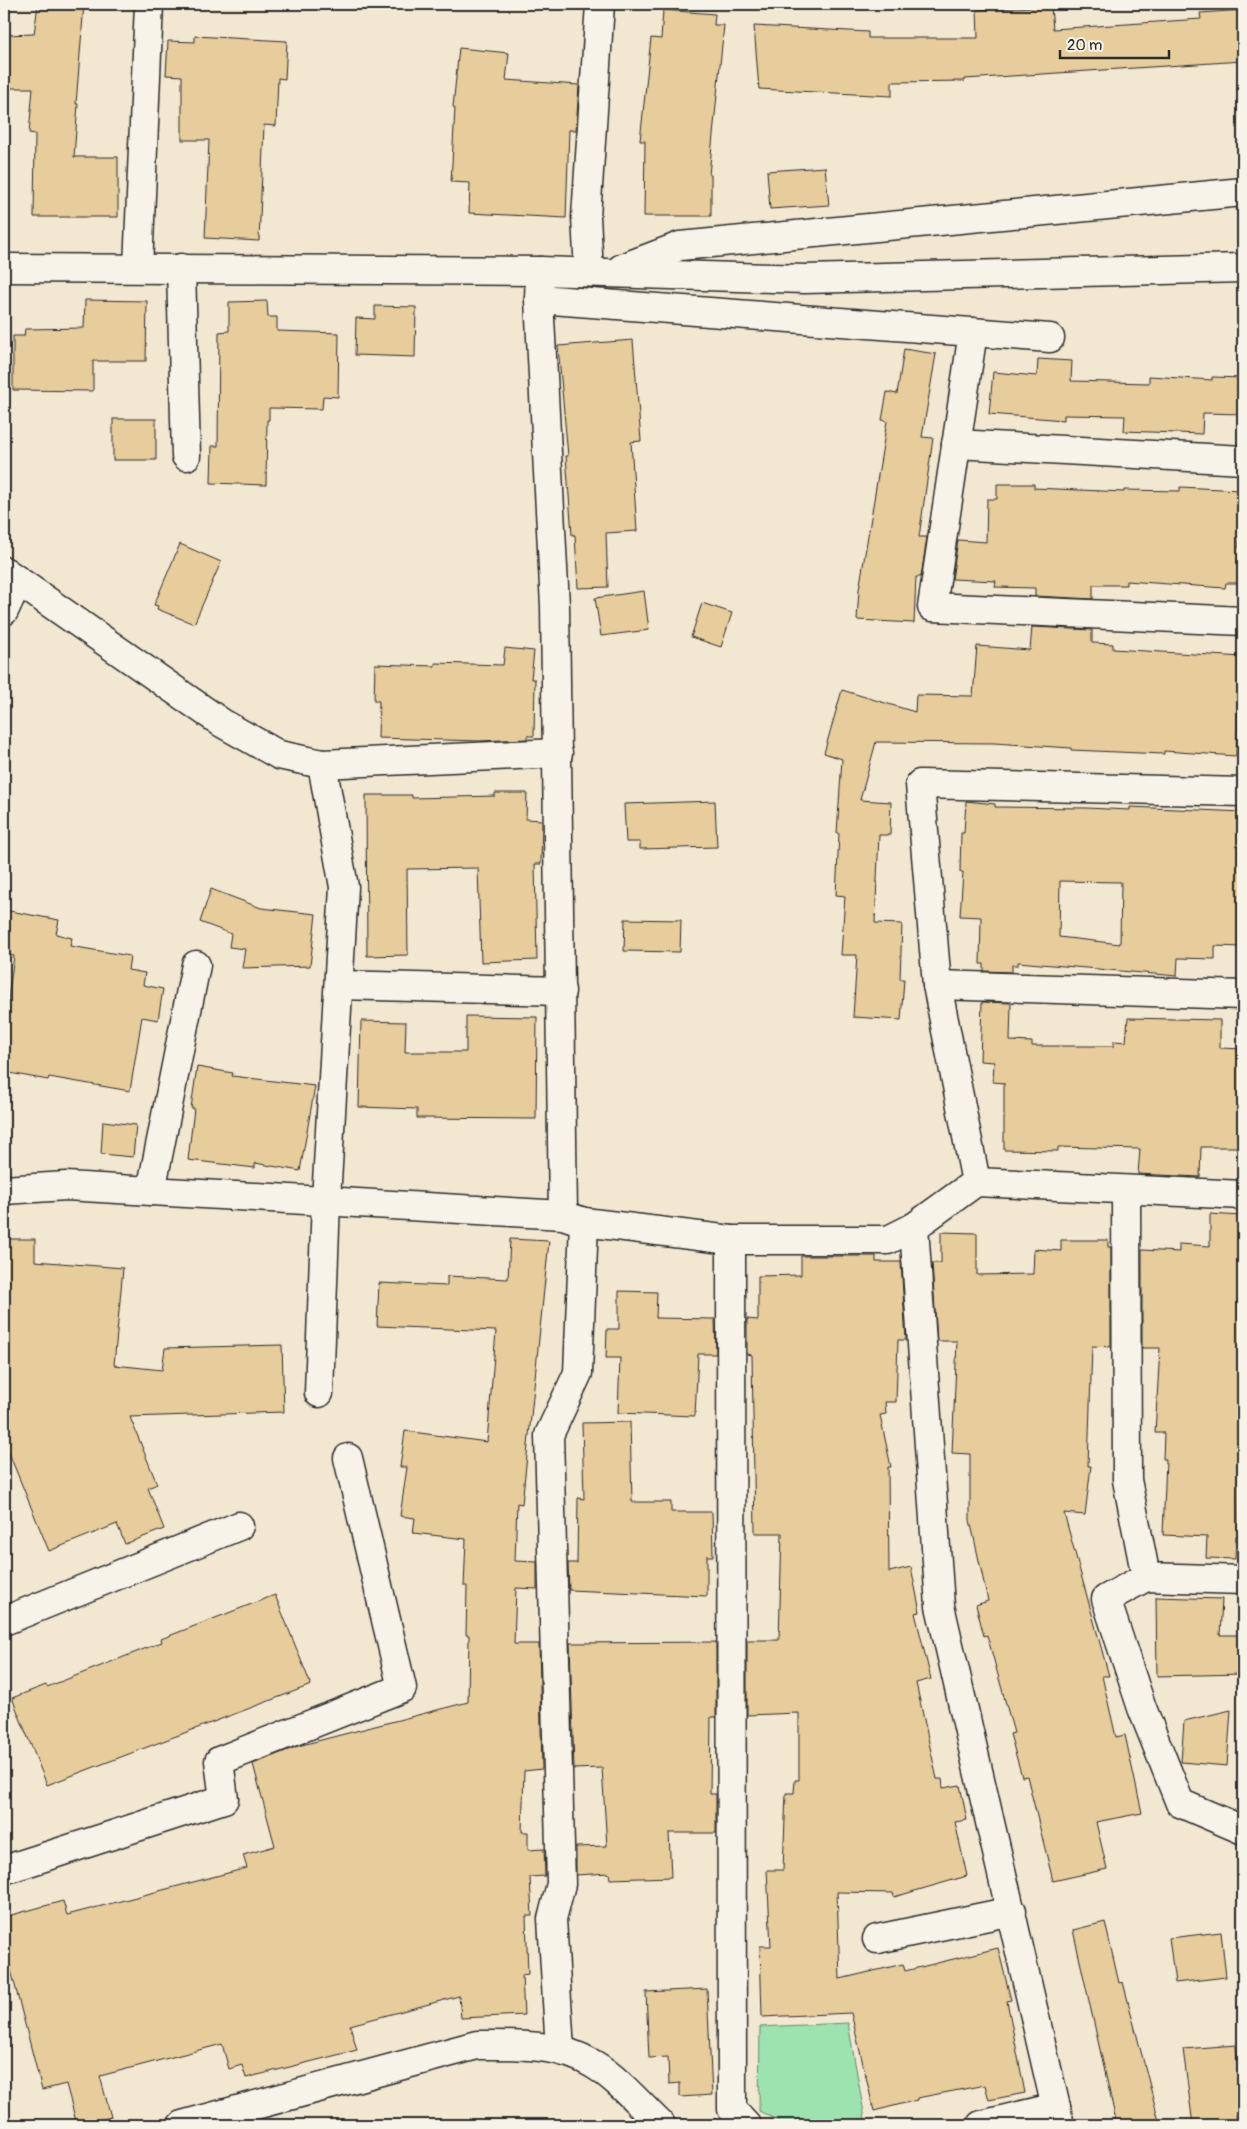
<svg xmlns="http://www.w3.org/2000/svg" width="1247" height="2129" font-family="Pangolin,sans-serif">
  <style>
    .green { fill: #9ce3b0; stroke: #64876e }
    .building { fill: #e7cc9c; stroke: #2b2b2b; fill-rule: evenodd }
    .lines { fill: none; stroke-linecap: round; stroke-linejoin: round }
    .minor-casing { stroke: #2b2b2b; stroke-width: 31 }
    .minor { stroke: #f7f3e8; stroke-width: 28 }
  </style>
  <rect width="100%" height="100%" fill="#f2e7d1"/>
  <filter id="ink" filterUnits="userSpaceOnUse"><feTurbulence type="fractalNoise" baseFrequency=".02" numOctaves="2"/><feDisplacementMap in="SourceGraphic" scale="10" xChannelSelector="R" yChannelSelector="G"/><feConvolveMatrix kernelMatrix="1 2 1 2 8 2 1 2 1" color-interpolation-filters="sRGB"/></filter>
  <g filter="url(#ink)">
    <polygon class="green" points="848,2023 865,2119 843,2125 787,2125 759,2111 760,2027"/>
    <g class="building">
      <polygon points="38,4 84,4 76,104 78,104 74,157 118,157 118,217 34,217 35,134 29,133 33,88 4,88 4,35 34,34"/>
      <polygon points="1051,6 1053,29 1201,19 1200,13 1243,10 1243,61 965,79 965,81 892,82 892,96 759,89 754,26 868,32 868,38 978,38 977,10"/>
      <polygon points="663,10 715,14 714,25 724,25 709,175 711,175 711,216 644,216 645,141 640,141 651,38 661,39"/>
      <polygon points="195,36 287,41 285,79 278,78 276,126 264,125 259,241 205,238 209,140 182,140 182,76 166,75 168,41 195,42"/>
      <polygon points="459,48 509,53 506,80 579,85 576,130 569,130 566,218 469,213 470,183 451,182 455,108 453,107"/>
      <polygon points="825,167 829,205 770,209 767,171"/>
      <polygon points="85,300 147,301 146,361 93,361 93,391 13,390 13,336 24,336 25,329 84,328"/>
      <polygon points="267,301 268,317 277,317 277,331 339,333 338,397 323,396 322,409 269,408 269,420 267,420 266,485 211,483 212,446 218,446 219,332 229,331 229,302"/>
      <polygon points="375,306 416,307 415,357 355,355 356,318 375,319"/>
      <polygon points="633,340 641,441 631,442 637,531 606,533 608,587 578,588 575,535 572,535 566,456 568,456 558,346"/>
      <polygon points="904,349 936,354 922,437 933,438 919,537 927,537 921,577 916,577 914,623 857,620 859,590 887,421 882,420 887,392 897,394"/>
      <polygon points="1038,359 1072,361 1071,381 1149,383 1149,376 1212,380 1212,377 1243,378 1243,414 1203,413 1202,434 1124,431 1125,416 1064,415 1064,420 989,414 993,372 1037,376"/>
      <rect x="113" y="419" width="43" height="41"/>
      <polygon points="997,484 1034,484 1034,488 1124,492 1124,490 1180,491 1180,487 1241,490 1239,548 1243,548 1243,583 1226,583 1225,588 1126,581 1126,585 1093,585 1093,599 1035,596 1035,588 995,587 996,581 952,579 958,540 986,542 987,499 997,499"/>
      <polygon points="180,544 221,562 194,624 157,609 158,606 154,605"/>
      <polygon points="644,591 649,630 601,636 595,598"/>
      <polygon points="702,603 732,613 721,647 691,637"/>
      <polygon points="1032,627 1092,630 1092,643 1113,644 1113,649 1243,657 1243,692 1239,692 1236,756 1164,751 1164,754 1071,750 1071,748 994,743 876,742 860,800 891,802 890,835 879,835 875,923 902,924 900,979 904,979 901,1020 853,1017 857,955 841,955 845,896 836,895 839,834 837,833 842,759 824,753 842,690 915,712 916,695 973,696 977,646 1030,650"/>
      <polygon points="505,648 534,651 531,679 535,679 534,736 527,736 527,739 479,741 378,738 379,701 374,701 375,664 435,666 435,663 503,665"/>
      <polygon points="495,793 527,793 526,819 542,820 541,864 535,864 537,960 481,962 478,868 407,869 408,955 367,956 366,795 412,795 412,798 495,796"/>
      <polygon points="715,801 717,847 640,849 640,842 626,842 624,804"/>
      <path d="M966 801 995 804V807L1086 808 1130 810V807L1243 812V947L1215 946V959L1178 958 1177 976 1018 962V965H1012V972L984 971V964H980L981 917 960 916 963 872H960L961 833H964ZM1060 881 1121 882 1120 944 1059 937Z"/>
      <polygon points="211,889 261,908 316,914 310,966 242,968 245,949 229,947 231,934 200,922"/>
      <polygon points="4,910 59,920 56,934 72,938 70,946 130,956 128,970 145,973 143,985 163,989 158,1020 142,1017 130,1091 49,1077 48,1080 4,1072 4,1028 14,956 4,954"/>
      <polygon points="625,919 681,920 680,952 624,951"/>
      <polygon points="982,1002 1011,1003 1010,1041 1032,1042 1032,1046 1114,1046 1114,1041 1126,1042 1128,1018 1220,1020 1220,1048 1243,1049 1243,1147 1201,1147 1200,1177 1138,1174 1140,1149 1058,1147 1058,1151 1004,1150 1004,1083 993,1082 994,1062 980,1061"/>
      <polygon points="466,1016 537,1017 536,1119 417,1118 417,1109 359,1107 361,1021 406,1022 405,1052 466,1052"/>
      <polygon points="197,1067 233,1073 232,1076 315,1086 300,1171 255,1163 255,1168 188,1160 194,1108 191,1108"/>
      <polygon points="103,1121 136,1125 133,1157 101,1154"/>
      <polygon points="1210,1214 1241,1216 1240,1244 1243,1244 1243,1459 1240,1458 1239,1536 1236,1536 1235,1559 1206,1558 1207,1537 1163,1535 1166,1459 1163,1459 1164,1433 1155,1433 1160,1348 1142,1348 1142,1250 1179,1252 1179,1244 1210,1246"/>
      <polygon points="941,1232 977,1233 977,1275 1033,1274 1034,1249 1061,1251 1061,1240 1108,1240 1108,1247 1111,1247 1111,1347 1092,1346 1088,1466 1091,1466 1085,1515 1064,1513 1109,1676 1102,1676 1116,1737 1125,1735 1142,1813 1096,1822 1107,1869 1053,1881 1027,1776 1022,1777 1010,1734 1014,1733 987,1635 984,1636 976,1605 988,1601 970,1520 970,1454 952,1453 957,1341 937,1341 932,1263 941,1263"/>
      <polygon points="4,1239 35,1239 35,1261 123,1268 114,1365 162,1370 165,1348 282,1345 284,1412 130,1417 157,1484 148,1488 164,1529 125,1544 117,1524 49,1551 4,1441"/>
      <polygon points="510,1239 549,1241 522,1504 517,1503 515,1561 537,1562 537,1589 516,1588 514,1644 539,1644 542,1769 524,1771 522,1832 528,1832 528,1850 544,1849 545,1876 530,1877 532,1916 526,1916 528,1974 522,1975 524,2015 461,2018 459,1996 350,2025 357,2050 246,2078 242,2065 229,2069 222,2044 100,2076 111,2117 77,2125 66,2084 42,2090 4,1943 4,1917 63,1901 67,1915 247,1868 243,1855 275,1846 253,1764 298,1746 468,1702 469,1635 466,1635 467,1586 464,1586 466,1539 413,1533 415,1518 400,1516 407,1467 400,1467 405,1431 487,1442 496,1331 377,1326 379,1283 447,1286 447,1276 508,1279"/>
      <polygon points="801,1256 876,1256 876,1262 901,1262 906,1340 898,1340 896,1402 885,1402 886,1414 880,1415 891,1467 888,1467 889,1572 911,1567 920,1612 915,1613 931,1679 916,1683 937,1779 942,1779 943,1788 960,1785 967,1820 955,1822 967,1876 894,1897 893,1893 837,1892 840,1979 903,1964 905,1971 998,1948 1011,2000 1007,2001 1025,2093 989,2100 985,2085 917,2098 917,2100 874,2111 851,2013 762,2017 760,1946 771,1946 767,1870 783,1870 786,1793 794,1793 795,1780 799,1780 799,1713 747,1715 747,1640 779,1640 782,1533 755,1533 752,1355 747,1354 747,1319 758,1320 758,1276 801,1275"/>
      <polygon points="619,1291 657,1292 656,1318 715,1319 716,1354 698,1354 695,1416 618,1413 620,1358 606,1358 607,1329 619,1329"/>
      <polygon points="630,1422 632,1502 671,1502 671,1512 712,1512 713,1556 707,1556 707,1596 569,1590 568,1563 577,1563 578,1498 584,1499 582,1423"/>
      <polygon points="275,1595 311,1685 47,1785 12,1698 46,1685 47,1687 162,1642 161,1639"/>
      <polygon points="1156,1597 1222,1599 1220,1635 1243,1635 1243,1674 1157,1676"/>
      <polygon points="716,1642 716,1717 711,1717 710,1794 716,1794 716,1833 669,1833 671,1877 610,1879 609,1873 576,1875 576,1847 607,1846 602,1768 574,1769 570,1643"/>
      <polygon points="1231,1710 1227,1766 1181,1762 1184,1721"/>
      <polygon points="1105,1922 1119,1983 1123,1982 1160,2125 1117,2125 1073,1930"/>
      <polygon points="1221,1932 1226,1977 1175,1983 1169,1938"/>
      <polygon points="707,1989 712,2095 680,2097 680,2083 669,2084 668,2057 649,2058 646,1992"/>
      <polygon points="1236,2045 1241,2115 1236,2115 1238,2125 1193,2125 1183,2049"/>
    </g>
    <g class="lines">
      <defs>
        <g id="minor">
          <polyline points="4,268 540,271 805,279 1243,268"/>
          <polyline points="138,268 149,4"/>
          <polyline points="181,268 186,456"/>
          <polyline points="622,268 680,246 1243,192"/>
          <polyline points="540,271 539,299 555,606 563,1215"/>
          <polyline points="589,272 586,217 600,4"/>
          <polyline points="539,299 1050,338"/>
          <polyline points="973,332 932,607 1243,621"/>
          <polyline points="956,444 1243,460"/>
          <polyline points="4,571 222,723 279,755 322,764 558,753"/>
          <polyline points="4,611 18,581"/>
          <polyline points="339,985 561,991"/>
          <polyline points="937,985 1243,995"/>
          <polyline points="976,1182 937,985 920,784 1243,792"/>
          <polyline points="4,1190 66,1186 563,1215 584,1222 731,1240 888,1240 914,1227 976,1182 1243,1195"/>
          <polyline points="1126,1190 1127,1480 1146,1577 1243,1580"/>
          <polyline points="151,1191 196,965"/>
          <polyline points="914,1227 940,1606 1060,2125"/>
          <polyline points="731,1240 732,2109 747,2125"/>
          <polyline points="319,1393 326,1200 344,887 322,764"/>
          <polyline points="1146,1577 1106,1599 1142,1708 1180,1803 1243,1830"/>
          <polyline points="4,1621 239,1526"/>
          <polyline points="4,1870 224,1799 219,1761 402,1688 348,1458"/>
          <polyline points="877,1939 1012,1911"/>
          <polyline points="560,2050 552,1919 561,1884 549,1435 578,1373 584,1222"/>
          <path d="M182 2125 477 2045C516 2045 558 2043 593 2064 616 2077 642 2107 661 2125"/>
          <polyline points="981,2125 1056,2107"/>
        </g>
      </defs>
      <use href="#minor" class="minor-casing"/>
      <use href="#minor" class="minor"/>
    </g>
  </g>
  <rect width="1247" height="2129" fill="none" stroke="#f7f3e8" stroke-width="20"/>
  <rect x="10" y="10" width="1227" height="2109" fill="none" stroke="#2b2b2b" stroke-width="2" filter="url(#ink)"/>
  <path d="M1060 50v8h109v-8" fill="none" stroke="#2b2b2b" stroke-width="2.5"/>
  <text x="1067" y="50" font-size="15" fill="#2b2b2b" stroke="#f7f3e8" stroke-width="4" paint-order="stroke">20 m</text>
</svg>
